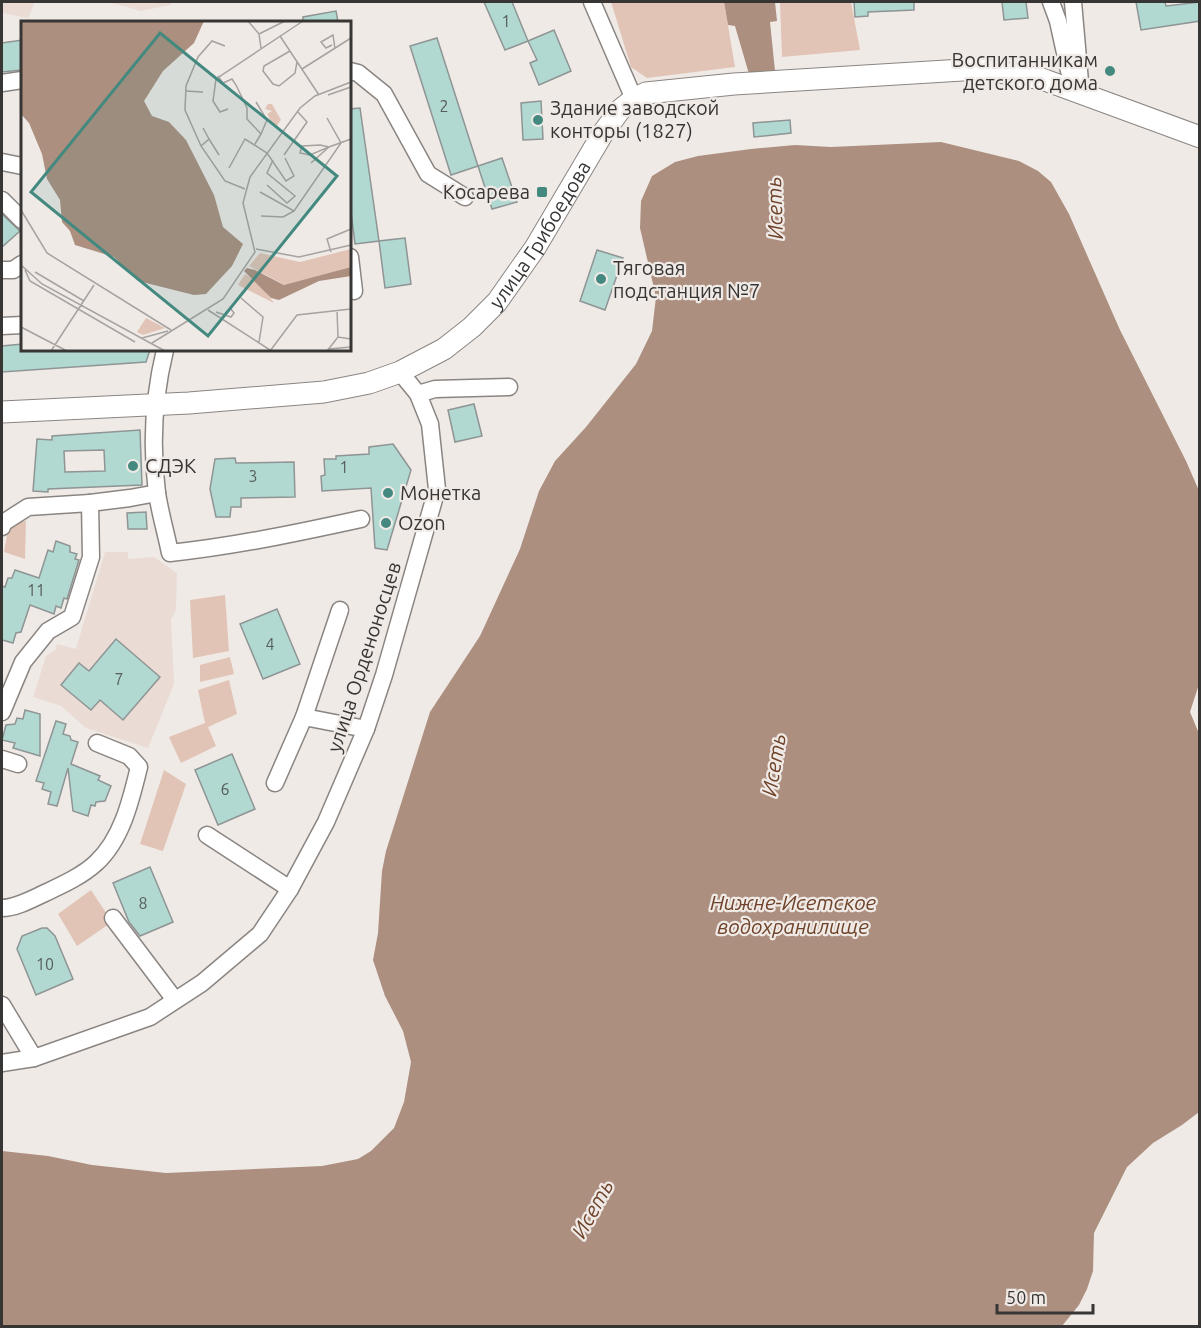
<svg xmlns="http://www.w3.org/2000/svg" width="1201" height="1328" font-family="Ubuntu,sans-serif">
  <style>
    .built { fill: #eadcd5 }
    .green { fill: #e1c4b5 }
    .water { fill: #ac8f7f }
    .building { fill: #b1d8d1; stroke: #8e9594; stroke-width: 1.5; fill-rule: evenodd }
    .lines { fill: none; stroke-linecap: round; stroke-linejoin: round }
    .minor-casing { stroke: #8b8582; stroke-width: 19 }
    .major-casing { stroke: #8b8582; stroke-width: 23 }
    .minor { stroke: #fff; stroke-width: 16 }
    .major { stroke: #fff; stroke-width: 21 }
    .poi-dot { fill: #43897f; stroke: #f0eae7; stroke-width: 2 }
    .labels { text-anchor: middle; stroke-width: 4.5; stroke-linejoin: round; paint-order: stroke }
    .number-label { font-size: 16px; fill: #565e5c }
    .poi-label { font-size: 20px; fill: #383635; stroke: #f0eae7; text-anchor: start }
    .street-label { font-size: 20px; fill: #383635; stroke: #f0eae7 }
    .water-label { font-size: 21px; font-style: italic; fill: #6f432a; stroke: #f0eae7 }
    .inset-road { fill: none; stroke: #a6a2a0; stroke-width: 1.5 }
    .view { fill: #43897f; fill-opacity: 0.15; stroke: #43897f; stroke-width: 3 }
    .inset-edge { fill: none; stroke: #383635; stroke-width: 3 }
  </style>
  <rect width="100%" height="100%" fill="#f0eae7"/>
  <g class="built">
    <polygon points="2,2 35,2 28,18 2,13"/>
    <polygon points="108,2 171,2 171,5 141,11"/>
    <polygon points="105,552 128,552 128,559 154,557 177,573 176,610 171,619 174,684 148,748 86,728 61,706 33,697 46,656 55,650 57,644 76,649"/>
  </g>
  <g class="green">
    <polygon points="611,2 724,2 735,67 647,78 631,67"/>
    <polygon points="780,2 851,2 860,50 782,57"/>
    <polygon points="26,521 25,559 4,552 9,525"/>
    <polygon points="225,595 229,651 193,658 190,600"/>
    <polygon points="230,657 234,674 200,682 200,665"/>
    <polygon points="229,680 237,714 208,727 216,746 181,763 169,737 205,723 198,690"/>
    <polygon points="164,770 186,784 163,851 140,844"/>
    <polygon points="91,890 112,922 77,946 58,914"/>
  </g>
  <g class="water">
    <polygon points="724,2 775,2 777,21 770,22 775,71 749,74 735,26 728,25"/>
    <polygon points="941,142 1019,161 1038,171 1051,182 1069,214 1120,330 1186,461 1200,493 1200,681 1190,712 1200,736 1199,1112 1182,1125 1153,1143 1127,1167 1094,1233 1093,1271 1087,1289 1079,1305 1062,1326 2,1326 2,1151 48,1156 92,1165 166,1173 322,1166 358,1159 371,1151 394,1128 404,1102 411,1062 403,1031 385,996 373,960 378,933 382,871 386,851 430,712 480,636 520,549 539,491 555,461 586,427 636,364 652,331 656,297 640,228 641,201 652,176 675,162 698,156 751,149 795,145 831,147"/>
  </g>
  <g class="building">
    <polygon points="484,2 512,2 528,41 505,50"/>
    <polygon points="854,2 914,2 914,10 868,12 868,16 855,17"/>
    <polygon points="1002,2 1026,2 1028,18 1004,20"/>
    <polygon points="1136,2 1165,2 1166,6 1200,2 1200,21 1141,30"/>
    <polygon points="336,11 338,22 303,22 303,17"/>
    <polygon points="554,30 571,71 539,85 530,63 537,60 528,41"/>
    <polygon points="437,38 478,166 451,175 410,46"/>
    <polygon points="22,40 22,70 2,72 2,43"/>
    <polygon points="541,101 543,139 523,140 521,103"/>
    <polygon points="360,108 379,241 355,244 350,204 350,109"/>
    <polygon points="790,120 791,133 754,137 753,123"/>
    <polygon points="502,158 517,202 492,209 478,166"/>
    <polygon points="2,214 20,231 2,247"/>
    <polygon points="405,238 411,284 385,288 379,241"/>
    <polygon points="597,250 623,258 605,310 580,301"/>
    <polygon points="22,344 22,350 150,350 146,362 2,372 2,346"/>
    <polygon points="474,404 482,436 455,442 448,410"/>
    <path d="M140 430 142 485 48 489V492L33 491 37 439 52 440V436ZM104 450 105 471 65 472 64 451Z"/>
    <polygon points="393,444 411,470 387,550 375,548 371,488 322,491 321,476 325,475 324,459 336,459 336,456 369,454 369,447"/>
    <polygon points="235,458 236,463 294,462 295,497 241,498 241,507 231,507 230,517 216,517 210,489 215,459"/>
    <polygon points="146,512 147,529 128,529 127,513"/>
    <polygon points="56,541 70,546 70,552 77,554 75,559 79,560 67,599 64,598 61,608 56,606 54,614 30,605 21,632 16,633 13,643 2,640 2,586 5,587 8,578 12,578 15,570 39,578 48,550 53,552"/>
    <polygon points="277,609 300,664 263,679 240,624"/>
    <polygon points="116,639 160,677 123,720 100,700 91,710 61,685 79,663 89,671"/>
    <polygon points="25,710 40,714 40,756 13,748 15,743 2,740 6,725 15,724 17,718 23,719"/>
    <polygon points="56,721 66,724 63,734 70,736 71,740 78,742 71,764 100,776 98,780 111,786 105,801 96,802 95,806 91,805 88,816 73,811 68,768 57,806 48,804 51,792 42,789 44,783 36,781"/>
    <polygon points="232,754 255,809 218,825 195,770"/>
    <polygon points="150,867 173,922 140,936 129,922 113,883"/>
    <polygon points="42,928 47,928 55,936 73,979 36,995 17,949 22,936"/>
  </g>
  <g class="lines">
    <defs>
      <g id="minor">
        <polyline points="592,2 634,99"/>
        <polyline points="1051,2 1058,21 1069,71 1074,77"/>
        <polyline points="1073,2 1081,93"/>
        <polyline points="350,71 358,73 384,94 428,174 465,197"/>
        <polyline points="2,83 22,80"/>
        <polyline points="2,162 22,166"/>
        <polyline points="2,200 22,220"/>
        <polyline points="350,257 354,291"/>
        <polyline points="2,270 13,270 22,264"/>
        <polyline points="2,326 22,325"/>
        <path d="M165 350C154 395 151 446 157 493 160 513 166 533 170 553 235 546 297 533 361 519"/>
        <polyline points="418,394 435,389 509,387"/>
        <polyline points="2,527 3,523 28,507 90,503"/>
        <polyline points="2,712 23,662 48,631 72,617 91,557 90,503 130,498 157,493"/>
        <polyline points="304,717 340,610"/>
        <polyline points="2,759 18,764"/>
        <polyline points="275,783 304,717 366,729"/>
        <polyline points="207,835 290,889"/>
        <path d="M2 908C16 908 32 899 45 893 62 885 82 876 96 863 122 839 131 800 139 767L129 756 97 743"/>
        <polyline points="113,918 175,1000"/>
        <polyline points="2,1005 34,1058"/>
        <polyline points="2,1063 34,1058 150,1017 202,983 260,934 290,889 326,822 366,729 384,675 437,489 430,424 418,394 400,372"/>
      </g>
      <g id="major">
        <path id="s1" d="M2 412 189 403 324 392 369 383 400 372 444 349 472 327 497 302 535 248 603 133 620 110 634 99 646 93 734 84 979 69 1042 79 1200 137"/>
      </g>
    </defs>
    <use href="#minor" class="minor-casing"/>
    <use href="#major" class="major-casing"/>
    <use href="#minor" class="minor"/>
    <use href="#major" class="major"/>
  </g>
  <g class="poi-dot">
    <circle cx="1110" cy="71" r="6"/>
    <circle cx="538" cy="120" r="6"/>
    <rect x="536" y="186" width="12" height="12" rx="3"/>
    <circle cx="601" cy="279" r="6"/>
    <circle cx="133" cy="466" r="6"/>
    <circle cx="388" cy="493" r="6"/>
    <circle cx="386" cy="523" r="6"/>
  </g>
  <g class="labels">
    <g class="number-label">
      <text x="506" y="27">1</text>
      <text x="444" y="112">2</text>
      <text x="344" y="473">1</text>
      <text x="253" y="482">3</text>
      <text x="36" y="596">11</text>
      <text x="270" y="650">4</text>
      <text x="119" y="685">7</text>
      <text x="225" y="795">6</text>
      <text x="143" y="909">8</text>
      <text x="45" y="970">10</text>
    </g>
    <g class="poi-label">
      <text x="1098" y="67" text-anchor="end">Воспитанникам<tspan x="1098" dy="23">детского дома</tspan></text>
      <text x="550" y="115">Здание заводской<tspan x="550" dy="23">конторы (1827)</tspan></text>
      <text x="530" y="199" text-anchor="end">Косарева</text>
      <text x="613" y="275">Тяговая<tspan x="613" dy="23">подстанция №7</tspan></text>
      <text x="145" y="473">СДЭК</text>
      <text x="400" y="500">Монетка</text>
      <text x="398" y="530">Ozon</text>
    </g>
    <g class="street-label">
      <text dy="7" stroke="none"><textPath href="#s1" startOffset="602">улица Грибоедова</textPath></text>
      <text transform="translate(364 657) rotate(-72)" y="7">улица Орденоносцев</text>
    </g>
    <g class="water-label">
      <text transform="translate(775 208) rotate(-92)" y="7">Исеть</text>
      <text transform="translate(774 765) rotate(-81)" y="7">Исеть</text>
      <text x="793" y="910">Нижне-Исетское<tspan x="793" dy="24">водохранилище</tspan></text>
      <text transform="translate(593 1209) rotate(-61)" y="7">Исеть</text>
    </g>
  </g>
  <g transform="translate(21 21)">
    <rect width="330" height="330" fill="#f0eae7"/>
    <path d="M247 83H251L260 99 254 107 246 93 251 90 244 88ZM330 228V246L264 264 228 245 239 232 279 241ZM224 253 239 264 253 282 217 264ZM125 297 144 307 122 314 116 311Z" fill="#e1c4b5"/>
    <path d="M0 0H183L173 22 142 50 123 80 131 95 148 101 165 119 193 174 202 206 222 223 211 245 185 273 173 274 117 260 93 236 54 224 49 210 41 201 39 179 26 158 21 133 8 102 0 93ZM330 246V255L298 260 258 279 250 277 223 250 226 247 234 249 263 264Z" fill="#ac8f7f"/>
    <path class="inset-road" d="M227 0 238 13 240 27M238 13 264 0M259 15 298 74M311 24 305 27 300 21 312 14 314 28M204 25 191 20 177 36 165 65 164 89 180 125 204 160 224 168M269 30 243 45 242 50 252 63 258 65 274 52 276 41M281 48 330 17M197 55 202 62 211 58 215 64 226 87V98L240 113 234 123M164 70 182 71M307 74 330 66M235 81 246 99 240 113M207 88 199 91 192 80 195 58 282 0M188 118 198 134M299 124 308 126 289 134 279 132 281 125ZM180 125 188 118 182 107M263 134 286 101 276 90M290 142 308 126 330 118M208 147 224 118 246 132 265 160 273 155 264 137M246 164 266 182 274 175 246 152 252 139M239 171 273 190 320 122 306 97M0 189 26 232 150 309M240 195 262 196 273 190M235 228 278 236 330 224M310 231 306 218 330 208M0 244 21 263 144 330M4 249 9 260 114 321M14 251 63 280M220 277 242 296 238 321M187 289 249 329M316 289 317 316M195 291 210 296 213 292 209 287M0 306 46 330M121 317 147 310M131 322 202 278 234 231 222 182 229 156 279 87 294 75 330 61M308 328 330 326M30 330 73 264M249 330 276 294 330 288M306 330 317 316 330 318"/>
    <path class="view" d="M139 12 316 155 187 315 10 171Z"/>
    <rect width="330" height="330" class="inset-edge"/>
  </g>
  <rect width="1201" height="1328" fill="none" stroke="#383635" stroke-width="6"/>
  <path d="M997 1304v9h96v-9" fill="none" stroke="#383635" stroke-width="3"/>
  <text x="1006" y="1304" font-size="18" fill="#383635" stroke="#f0eae7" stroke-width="4.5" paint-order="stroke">50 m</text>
</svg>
